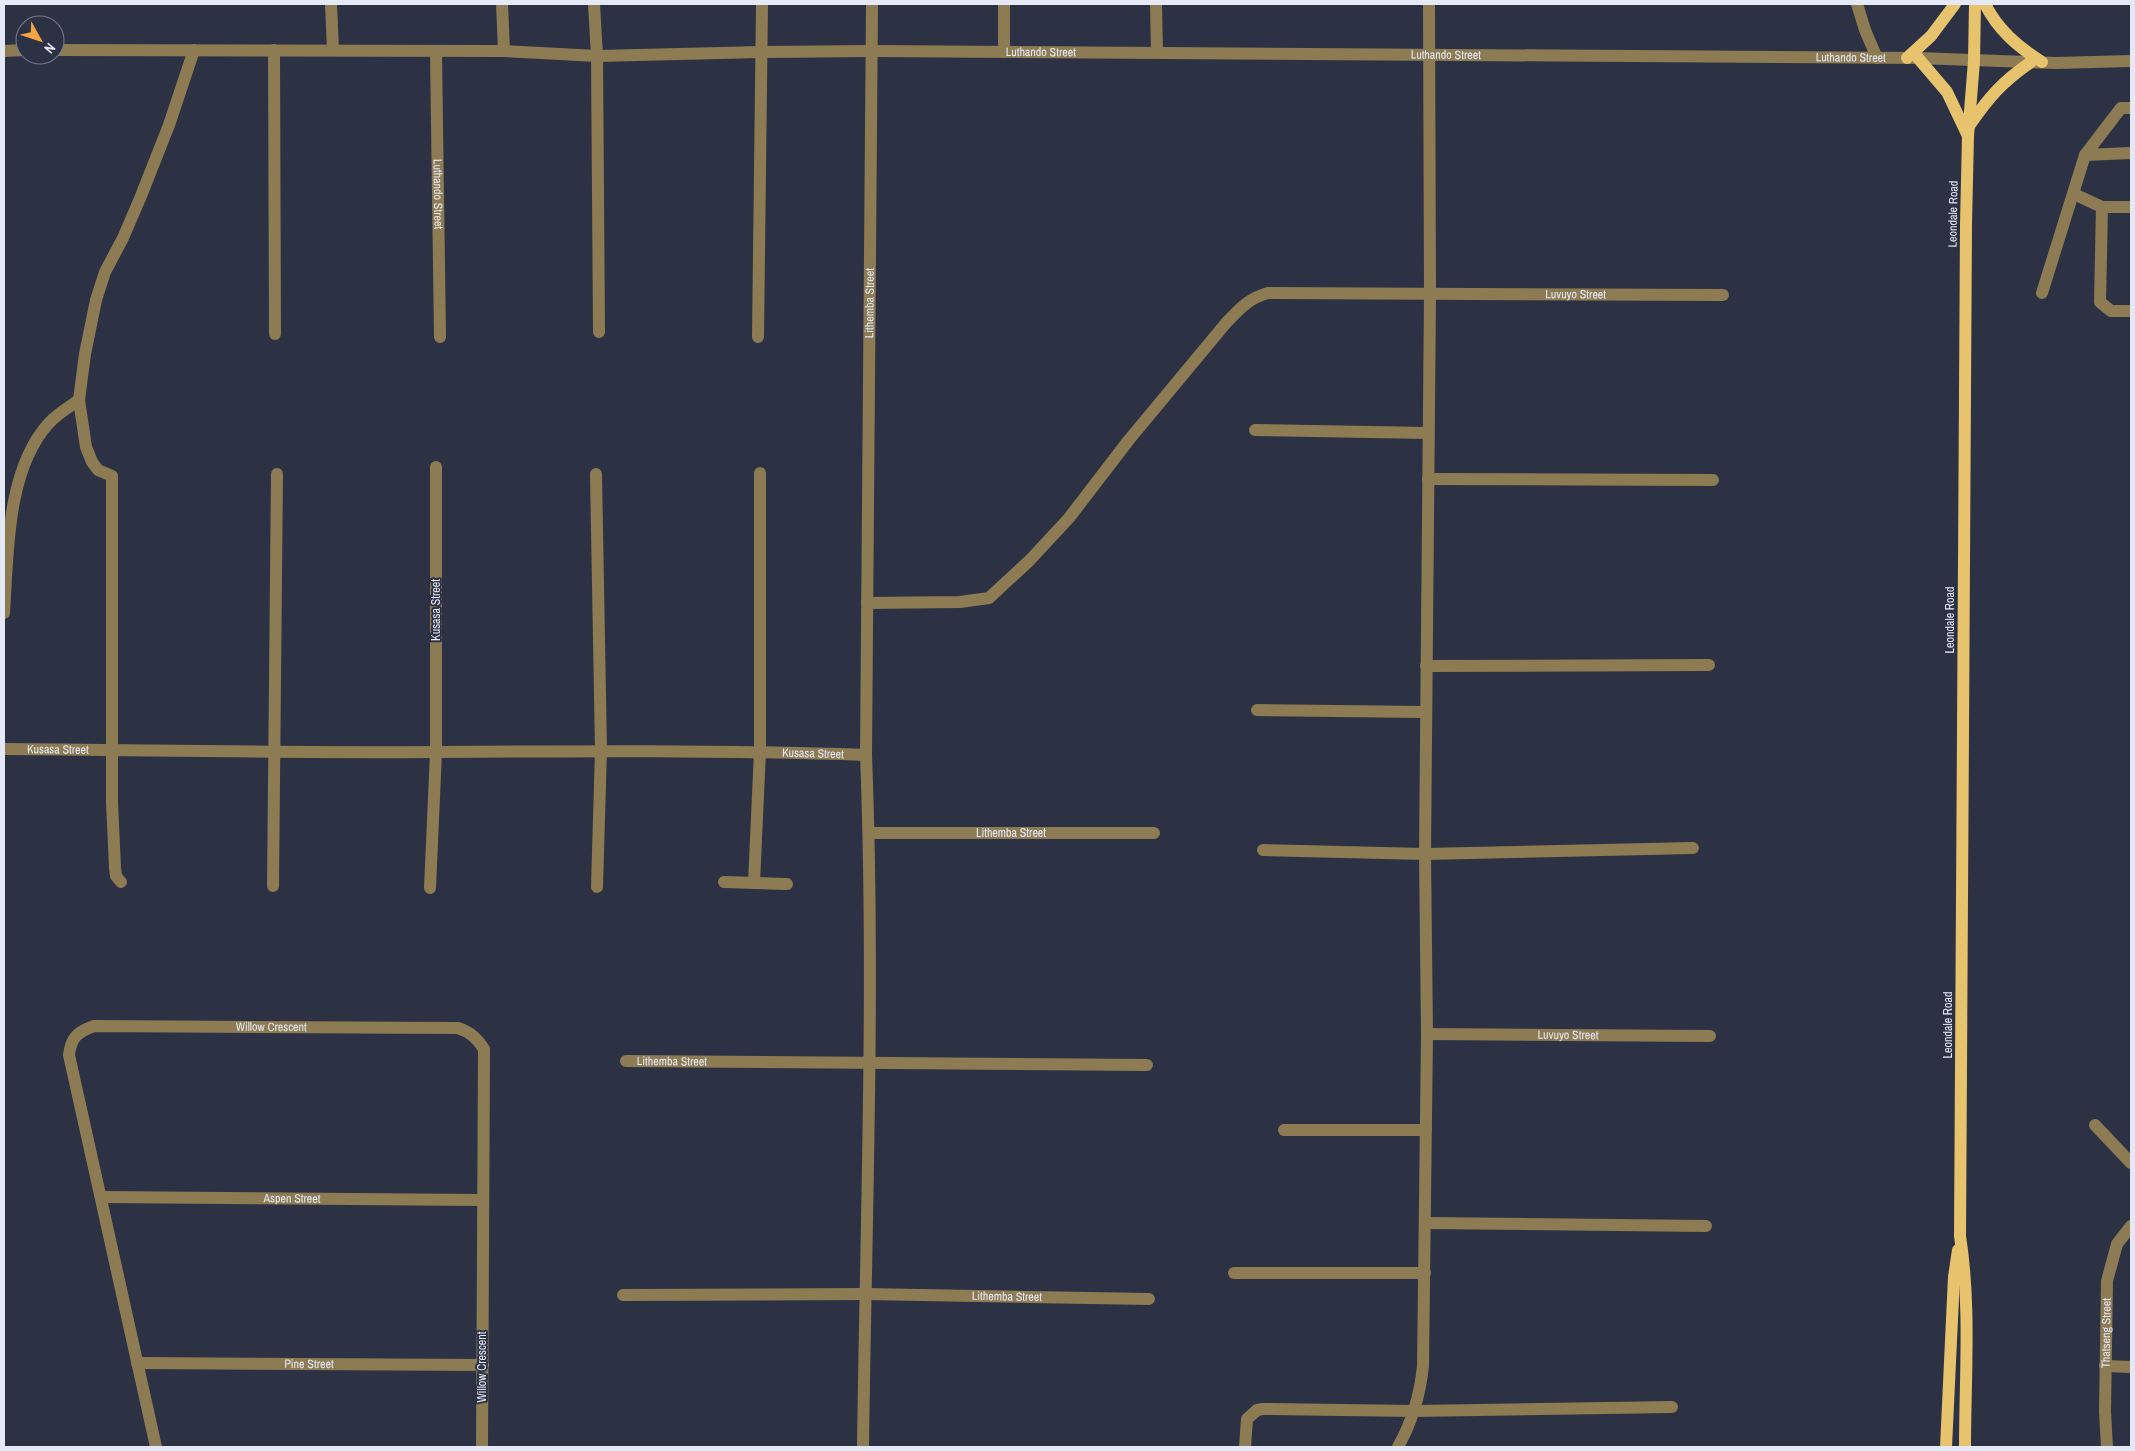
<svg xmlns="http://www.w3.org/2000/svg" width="2135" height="1451" font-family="'Archivo Narrow',sans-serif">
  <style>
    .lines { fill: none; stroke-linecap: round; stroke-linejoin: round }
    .minor { stroke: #8c7b53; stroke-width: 12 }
    .major { stroke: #e6c36c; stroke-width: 12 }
    .labels { text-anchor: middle; stroke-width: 4; stroke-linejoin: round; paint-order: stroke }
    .street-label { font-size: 12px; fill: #e5e8f5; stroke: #2d3144 }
  </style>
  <rect width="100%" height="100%" fill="#2d3144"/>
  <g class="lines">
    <g class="minor">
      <polyline points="331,4 333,50"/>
      <polyline points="502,4 504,51"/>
      <polyline points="594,4 597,56 599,332"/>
      <polyline points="1004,4 1004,52"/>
      <polyline points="1156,4 1157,53"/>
      <polyline points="1857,4 1865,30 1877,58"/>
      <path id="s1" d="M55 50 504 51 597 56 761 52 872 51 1918 58 2056 63 2131 61"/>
      <polyline points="274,50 275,334"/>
      <polyline points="4,51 25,50"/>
      <path id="s2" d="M436 52 440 337"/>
      <polyline points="2131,108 2121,108 2085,155 2131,153"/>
      <polyline points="2074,194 2102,207 2131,207"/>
      <polyline points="2102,207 2100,302 2111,311 2131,311"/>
      <polyline points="2042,293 2085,155"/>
      <polyline points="758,337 762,4"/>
      <polyline points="1255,430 1428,433"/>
      <polyline points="596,474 601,750 597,887"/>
      <polyline points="1428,479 1713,480"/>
      <path id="s3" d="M867 603 960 602 989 598 1030 560 1069 518 1128 441 1226 323C1239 309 1249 298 1268 293L1723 295"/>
      <path d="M4 613C8 554 6 470 49 423 57 414 69 407 79 400"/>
      <polyline points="1426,666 1709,665"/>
      <polyline points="1257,710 1426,712"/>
      <path id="s4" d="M4 749C148 750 293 753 437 752 580 751 723 750 866 755"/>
      <path id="s5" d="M869 833H1154"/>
      <polyline points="1263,850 1425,854 1693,848"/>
      <polyline points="121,882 116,876 115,868 112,802 112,476 98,470 92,462 86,447 79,400 85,354 96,300 105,272 123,238 141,196 169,125 194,50"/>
      <polyline points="724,882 787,884"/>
      <polyline points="754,883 760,751 760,473"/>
      <polyline points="273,886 277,474"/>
      <polyline points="430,888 436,752 436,467"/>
      <path id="s6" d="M1427 1034 1710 1036"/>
      <path id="s7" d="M626 1061 1147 1065"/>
      <polyline points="2095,1125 2131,1163"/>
      <polyline points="1284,1130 1426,1130"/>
      <path id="s8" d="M101 1197 483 1200"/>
      <polyline points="1425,1223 1706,1226"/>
      <polyline points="1234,1273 1425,1273"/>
      <path id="s9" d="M623 1295 865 1294 1149 1299"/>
      <path id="s10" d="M137 1363 483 1365"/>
      <polyline points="2105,1366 2131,1367"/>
      <path id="s11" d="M156 1447 69 1055C71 1038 77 1032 94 1026L458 1028C470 1032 477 1038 484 1049L482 1447"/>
      <path id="s12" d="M863 1447C866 1217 875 985 866 755L872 4"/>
      <polyline points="1245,1447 1247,1419 1257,1410 1263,1409 1414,1411 1672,1407"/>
      <path d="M1398 1447C1412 1422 1420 1395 1423 1366L1427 1034 1425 854 1430 295 1429 4"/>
      <path id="s13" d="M2107 1447 2105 1412 2107 1281 2117 1244 2131 1226"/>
    </g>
    <g class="major">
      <path d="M1985 4C1998 30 2018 47 2042 62"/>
      <polyline points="1907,58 1931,36 1955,4"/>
      <polyline points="1918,58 1947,92 1967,134"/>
      <path d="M1969 126C1989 97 2002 82 2031 62"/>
      <polyline points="1946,1447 1954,1277 1958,1250"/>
      <path d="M1965 1447C1965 1377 1971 1306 1960 1236L1966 224 1968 136 1974 61 1975 4"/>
    </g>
  </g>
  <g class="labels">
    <g class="street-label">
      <text dy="4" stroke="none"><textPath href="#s1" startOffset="986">Luthando Street</textPath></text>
      <text dy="4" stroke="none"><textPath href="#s1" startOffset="1391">Luthando Street</textPath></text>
      <text dy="4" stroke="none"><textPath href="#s1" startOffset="1796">Luthando Street</textPath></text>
      <text dy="4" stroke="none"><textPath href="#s2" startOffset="142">Luthando Street</textPath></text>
      <text transform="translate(1953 214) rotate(-89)" y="4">Leondale Road</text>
      <text dy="4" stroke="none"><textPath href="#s3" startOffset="846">Luvuyo Street</textPath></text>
      <text dy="4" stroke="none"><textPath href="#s12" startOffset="1144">Lithemba Street</textPath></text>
      <text transform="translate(436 610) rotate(-90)" y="4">Kusasa Street</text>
      <text transform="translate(1950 620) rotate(-90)" y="4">Leondale Road</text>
      <text dy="4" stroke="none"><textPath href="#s4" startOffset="54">Kusasa Street</textPath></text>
      <text dy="4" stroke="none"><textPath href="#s4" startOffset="809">Kusasa Street</textPath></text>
      <text dy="4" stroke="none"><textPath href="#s5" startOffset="142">Lithemba Street</textPath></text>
      <text transform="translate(1948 1025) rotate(-90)" y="4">Leondale Road</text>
      <text dy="4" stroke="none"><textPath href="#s11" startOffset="620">Willow Crescent</textPath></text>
      <text dy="4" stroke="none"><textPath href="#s6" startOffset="141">Luvuyo Street</textPath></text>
      <text dy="4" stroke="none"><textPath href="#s7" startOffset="46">Lithemba Street</textPath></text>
      <text dy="4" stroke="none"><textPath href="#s8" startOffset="191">Aspen Street</textPath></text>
      <text dy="4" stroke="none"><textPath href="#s9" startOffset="384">Lithemba Street</textPath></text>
      <text dy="4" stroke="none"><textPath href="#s13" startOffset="114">Thatseng Street</textPath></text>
      <text dy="4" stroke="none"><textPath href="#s10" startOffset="172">Pine Street</textPath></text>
      <text transform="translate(482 1367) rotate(-90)" y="4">Willow Crescent</text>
    </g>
  </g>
  <rect width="2135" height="1451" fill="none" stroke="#e5e8f5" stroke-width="10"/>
  <g transform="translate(40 40) rotate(130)"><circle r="24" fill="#2d3144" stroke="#777a8b"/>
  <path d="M0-4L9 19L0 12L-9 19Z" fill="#f3a443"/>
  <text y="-8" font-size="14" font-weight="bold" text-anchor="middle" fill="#e5e8f5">N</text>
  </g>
</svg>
